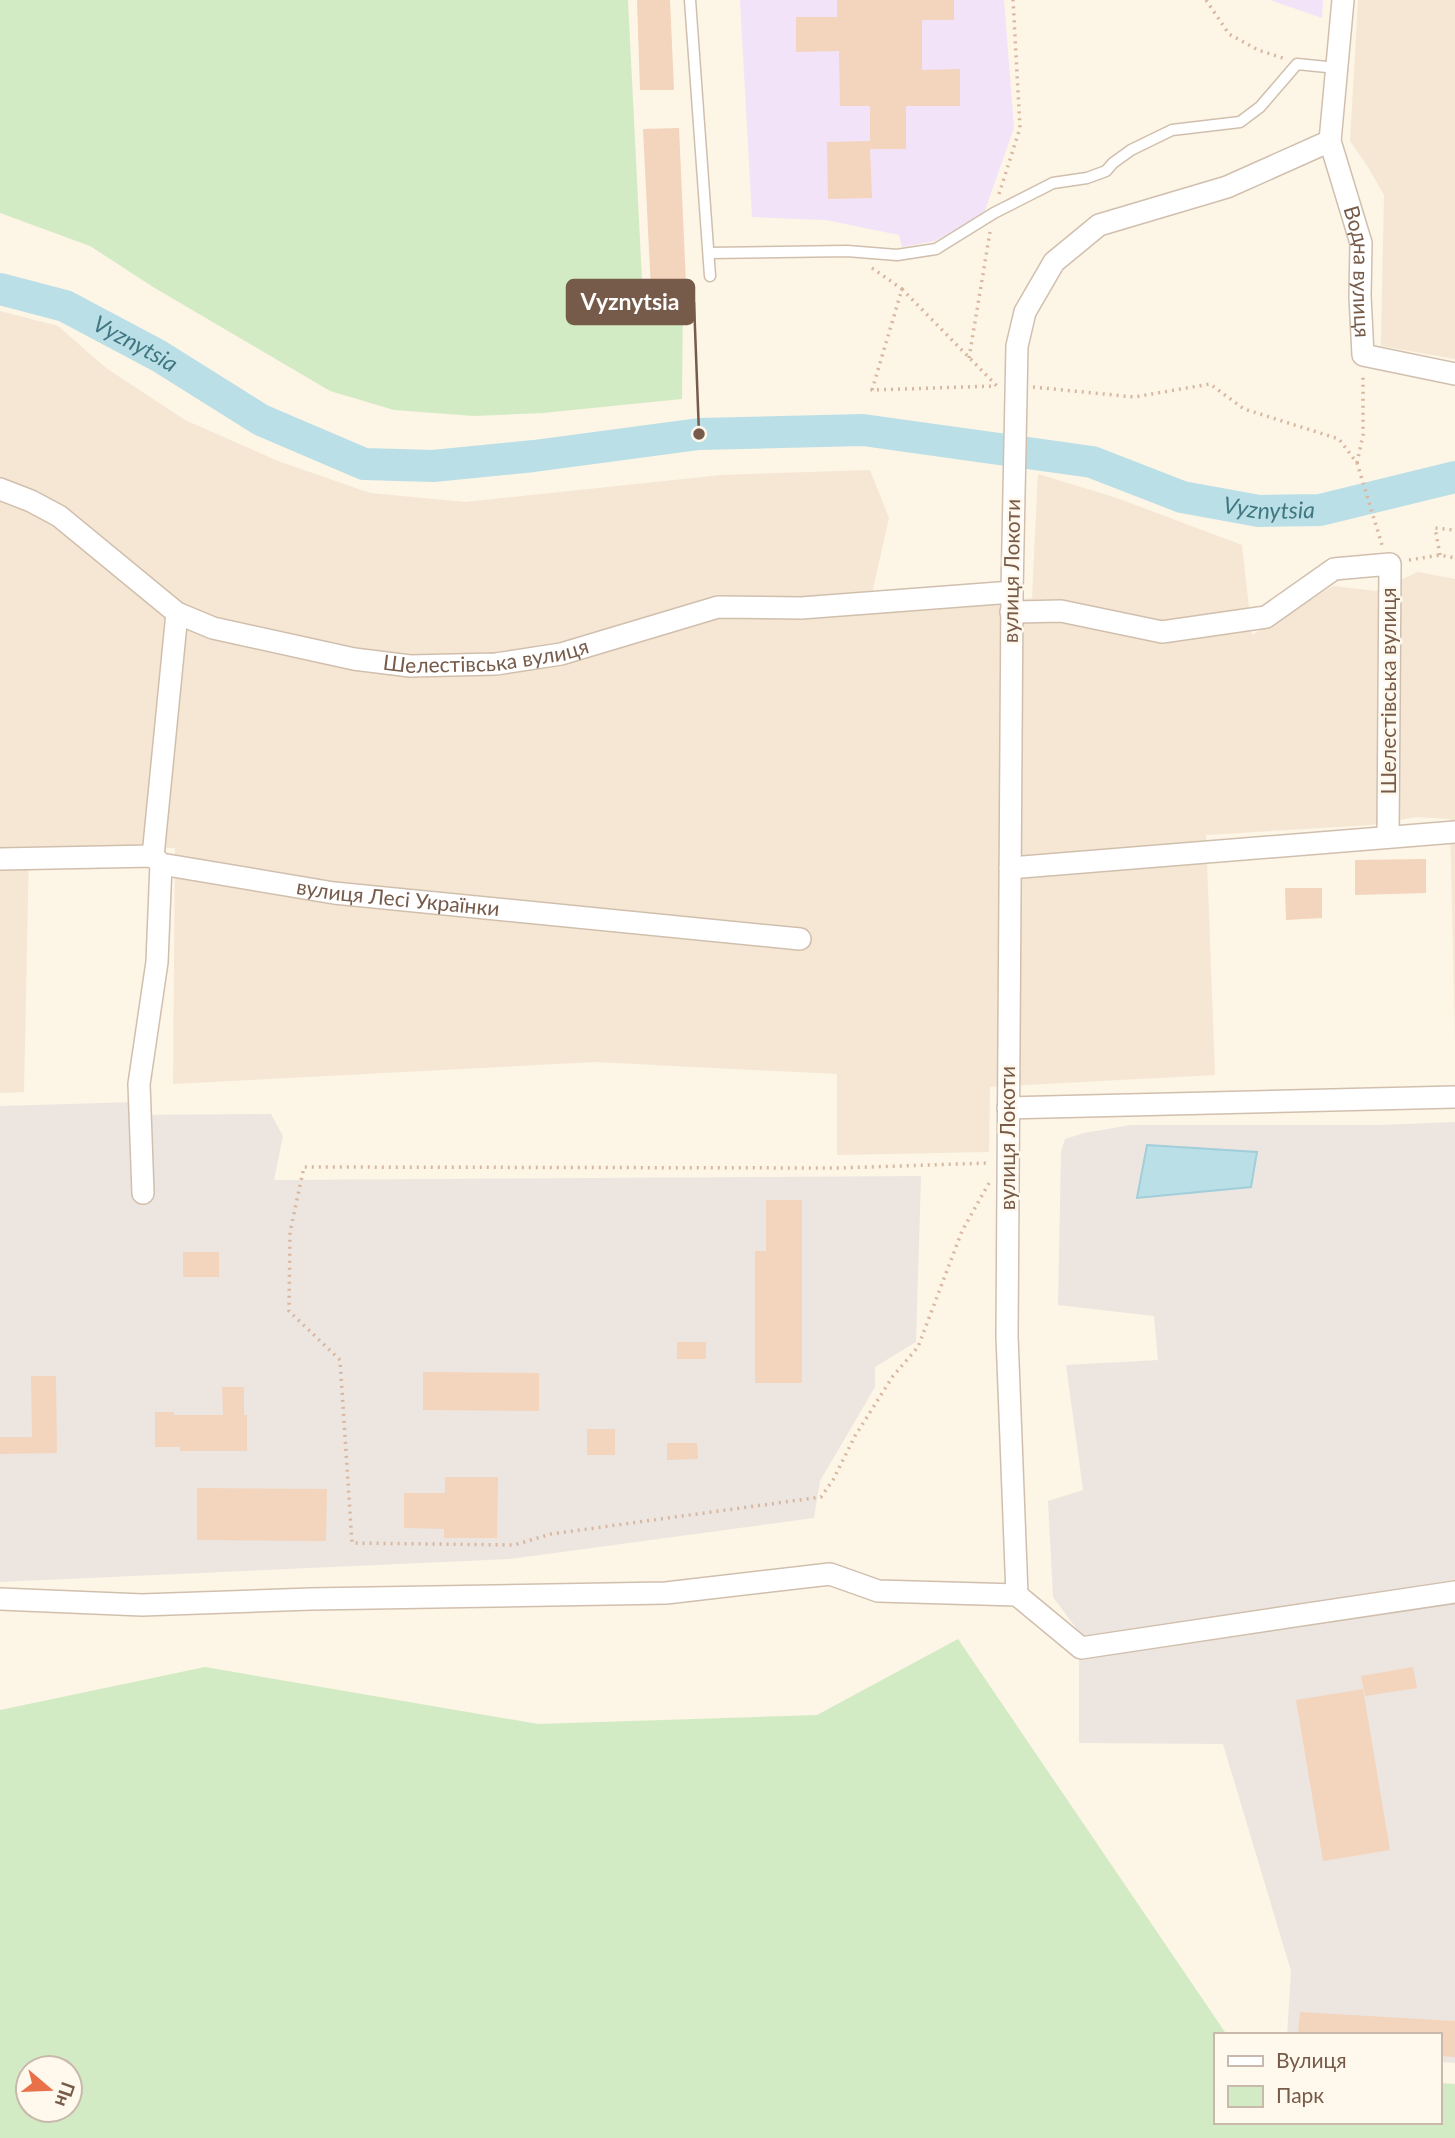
<svg xmlns="http://www.w3.org/2000/svg" width="1455" height="2138" font-family="Lato,sans-serif">
  <style>
    .residential { fill: #f5e7d4 }
    .industrial { fill: #ede6e0 }
    .education { fill: #f2e3f9 }
    .green { fill: #d3ebc4; fill-rule: evenodd }
    .water { fill: #badfe7; stroke: #a0ced9; stroke-width: 2 }
    .lines { fill: none; stroke-linecap: round; stroke-linejoin: round }
    .river { stroke: #badfe7; stroke-width: 32 }
    .building { fill: #f3d4bd }
    .lane-casing { stroke: #d1bfae; stroke-width: 13 }
    .street-casing { stroke: #d1bfae; stroke-width: 24 }
    .path { stroke: #d8b7a0; stroke-width: 3.5; stroke-dasharray: 2 5; stroke-linecap: butt }
    .lane { stroke: #fff; stroke-width: 10 }
    .street { stroke: #fff; stroke-width: 21 }
    .labels { text-anchor: middle; stroke-width: 5; stroke-linejoin: round; paint-order: stroke }
    .street-label { font-size: 21px; fill: #775b4a; stroke: #fff8ed }
    .water-label { font-size: 23px; font-style: italic; fill: #407783; stroke: #fff8ed }
    .leader { fill: none; stroke: #775b4a; stroke-width: 2.5 }
    .callout-dot { fill: #775b4a; stroke: #fff8ed; stroke-width: 2.5 }
    .callout { fill: #775b4a; stroke: #775b4a; stroke-width: 2.5 }
    .callout-label { font-size: 23px; text-anchor: middle; font-weight: bold; fill: #fff }
  </style>
  <rect width="100%" height="100%" fill="#fdf5e6"/>
  <g class="residential">
    <polygon points="1358,0 1455,0 1455,359 1381,346 1384,195 1368,167 1350,141"/>
    <polygon points="0,311 58,326 106,368 185,420 278,461 370,493 465,502 721,475 870,470 889,518 868,611 959,608 1032,598 1038,474 1117,498 1242,545 1252,635 1333,586 1376,591 1418,572 1455,579 1455,1042 1450,819 1417,817 1370,825 1206,835 1215,1075 990,1087 989,1152 837,1155 837,1074 595,1062 173,1084 175,848 29,847 24,1092 0,1093"/>
  </g>
  <g class="industrial">
    <polygon points="136,1102 135,1115 271,1114 283,1136 274,1180 921,1176 916,1342 875,1367 875,1387 820,1481 814,1518 510,1559 0,1582 0,1106"/>
    <polygon points="1455,1122 1455,2063 1439,2062 1439,2035 1287,2035 1291,1971 1223,1744 1079,1743 1079,1632 1053,1597 1048,1501 1083,1490 1066,1365 1158,1360 1154,1316 1058,1305 1061,1152 1065,1139 1084,1133 1131,1125 1379,1125"/>
  </g>
  <g class="education">
    <polygon points="740,0 1004,0 1014,128 984,213 935,241 902,247 899,235 826,220 752,217"/>
    <polygon points="1270,0 1323,0 1322,18"/>
  </g>
  <g class="green">
    <polygon points="0,0 628,0 643,300 683,298 682,399 543,413 474,416 394,410 330,391 153,287 90,246 0,213"/>
    <path d="M958 1639 1227 2035H1215V2122H1439V2083L1455 2084V2138H0V1710L205 1667 538 1724 817 1715ZM28 2068H70V2110H28Z"/>
  </g>
  <polygon class="water" points="1147,1145 1257,1152 1251,1187 1137,1198"/>
  <g class="lines">
    <path class="river" id="s1" d="M0 289 65 306 159 356 261 420 364 464 433 466 534 456 699 434 863 430 1092 462 1182 497 1259 511 1320 510 1455 477"/>
  </g>
  <g class="building">
    <polygon points="637,0 670,0 674,90 640,90"/>
    <polygon points="837,0 954,0 954,20 922,20 922,70 960,69 960,106 906,106 906,149 870,149 872,198 828,199 827,142 870,141 870,145 870,106 840,106 839,51 796,52 796,17 837,17"/>
    <polygon points="679,128 686,284 651,290 643,129"/>
    <polygon points="1426,859 1426,893 1355,895 1355,860"/>
    <polygon points="1285,888 1322,888 1322,918 1286,920"/>
    <polygon points="766,1200 802,1200 802,1383 755,1383 755,1251 766,1251"/>
    <rect x="183" y="1252" width="36" height="25"/>
    <rect x="677" y="1342" width="29" height="17"/>
    <polygon points="423,1372 539,1373 539,1411 423,1410"/>
    <polygon points="31,1376 56,1376 57,1453 0,1454 0,1437 32,1437"/>
    <polygon points="222,1387 244,1387 244,1415 247,1415 247,1451 180,1451 180,1447 155,1447 155,1412 174,1412 174,1415 223,1415"/>
    <rect x="587" y="1429" width="28" height="26"/>
    <polygon points="667,1443 697,1443 698,1459 667,1460"/>
    <polygon points="445,1477 498,1477 497,1538 444,1538 444,1529 404,1528 404,1493 445,1493"/>
    <polygon points="197,1488 327,1489 326,1541 197,1540"/>
    <polygon points="1413,1667 1417,1688 1365,1696 1361,1676"/>
    <polygon points="1363,1689 1390,1850 1323,1861 1296,1700"/>
    <polygon points="1300,2012 1455,2021 1455,2057 1439,2056 1439,2035 1298,2035"/>
  </g>
  <g class="lines">
    <defs>
      <g id="lane">
        <polyline points="690,0 710,276"/>
        <polyline points="709,253 847,251 897,255 936,249 994,213 1053,183 1087,178 1106,171 1113,163 1131,150 1172,130 1240,122 1260,107 1297,64 1337,68"/>
      </g>
      <g id="street">
        <polyline points="1343,0 1330,141 1227,187 1099,225 1054,262 1025,312 1017,346 1012,592 1007,1336 1017,1595 1081,1648 1455,1592"/>
        <path id="s2" d="M1330 141 1361 243 1360 296 1363 355 1455 374"/>
        <path id="s3" d="M0 489 31 501 59 516 177 613 213 628 354 659 410 666 496 664 561 654 718 607 801 608 1012 592"/>
        <polyline points="1011,612 1061,611 1162,632 1266,617 1334,569 1390,564 1388,837"/>
        <polyline points="153,856 177,613"/>
        <path id="s4" d="M0 859 153 856 161 864 334 893 800 939"/>
        <polyline points="1010,868 1455,832"/>
        <polyline points="1008,1108 1455,1097"/>
        <polyline points="143,1193 139,1084 157,962 161,864"/>
        <polyline points="0,1599 142,1605 311,1599 666,1593 830,1574 878,1591 1017,1595"/>
      </g>
    </defs>
    <use href="#lane" class="lane-casing"/>
    <use href="#street" class="street-casing"/>
    <g class="path">
      <polyline points="1206,0 1229,34 1258,50 1286,59"/>
      <polyline points="999,194 1020,128 1013,0"/>
      <polyline points="872,268 902,289 872,390 995,386"/>
      <polyline points="902,289 997,386"/>
      <polyline points="969,358 990,232"/>
      <polyline points="1033,387 1134,397 1210,384 1244,409 1339,439 1357,463 1382,545"/>
      <polyline points="1357,463 1363,435 1363,375"/>
      <polyline points="1440,555 1435,528 1455,530"/>
      <polyline points="1409,560 1440,555 1455,558"/>
      <polyline points="989,1183 962,1231 918,1347 893,1376 855,1436 833,1480 821,1497 551,1534 514,1545 352,1543 340,1360 289,1311 290,1232 304,1167 839,1168 989,1163"/>
    </g>
    <use href="#lane" class="lane"/>
    <use href="#street" class="street"/>
  </g>
  <g class="labels">
    <g class="street-label">
      <text dy="7" stroke="none"><textPath href="#s2" startOffset="135">Водна вулиця</textPath></text>
      <text transform="translate(1012 571) rotate(-89)" y="7">вулиця Локоти</text>
      <text dy="7" stroke="none"><textPath href="#s3" startOffset="534">Шелестівська вулиця</textPath></text>
      <text transform="translate(1389 691) rotate(-90)" y="7">Шелестівська вулиця</text>
      <text dy="7" stroke="none"><textPath href="#s4" startOffset="404">вулиця Лесі Українки</textPath></text>
      <text transform="translate(1008 1138) rotate(-90)" y="7">вулиця Локоти</text>
    </g>
    <g class="water-label">
      <text dy="8" stroke="none"><textPath href="#s1" startOffset="147">Vyznytsia</textPath></text>
      <text dy="8" stroke="none"><textPath href="#s1" startOffset="1323">Vyznytsia</textPath></text>
    </g>
  </g>
  <path class="leader" d="M699 434L694 302"/>
  <circle class="callout-dot" cx="699" cy="434" r="7"/>
  <rect class="callout" x="567" y="280" width="127" height="44" rx="7"/>
  <g class="callout-label">
    <text x="630" y="310">Vyznytsia</text>
  </g>
  <rect x="1214" y="2033" width="228" height="91" fill="#fff8ed" stroke="#c9b9ac" stroke-width="2"/>
  <rect x="1228" y="2056" width="35" height="10" fill="#ffffff" stroke="#c9b9ac" stroke-width="2"/>
  <text x="1276" y="2068" font-size="21" fill="#775b4a">Вулиця</text>
  <rect x="1228" y="2086" width="35" height="21" fill="#d3ebc4" stroke="#c9b9ac" stroke-width="2"/>
  <text x="1276" y="2103" font-size="21" fill="#775b4a">Парк</text>
  <g transform="translate(49 2089) rotate(109)"><circle r="33" fill="#fff8ed" stroke="#c9b9ac" stroke-width="2"/>
  <path d="M0-5L12 26L0 18L-12 26Z" fill="#e97149"/>
  <text y="-10" font-size="19" font-weight="bold" text-anchor="middle" fill="#775b4a">Пн</text>
  </g>
</svg>
